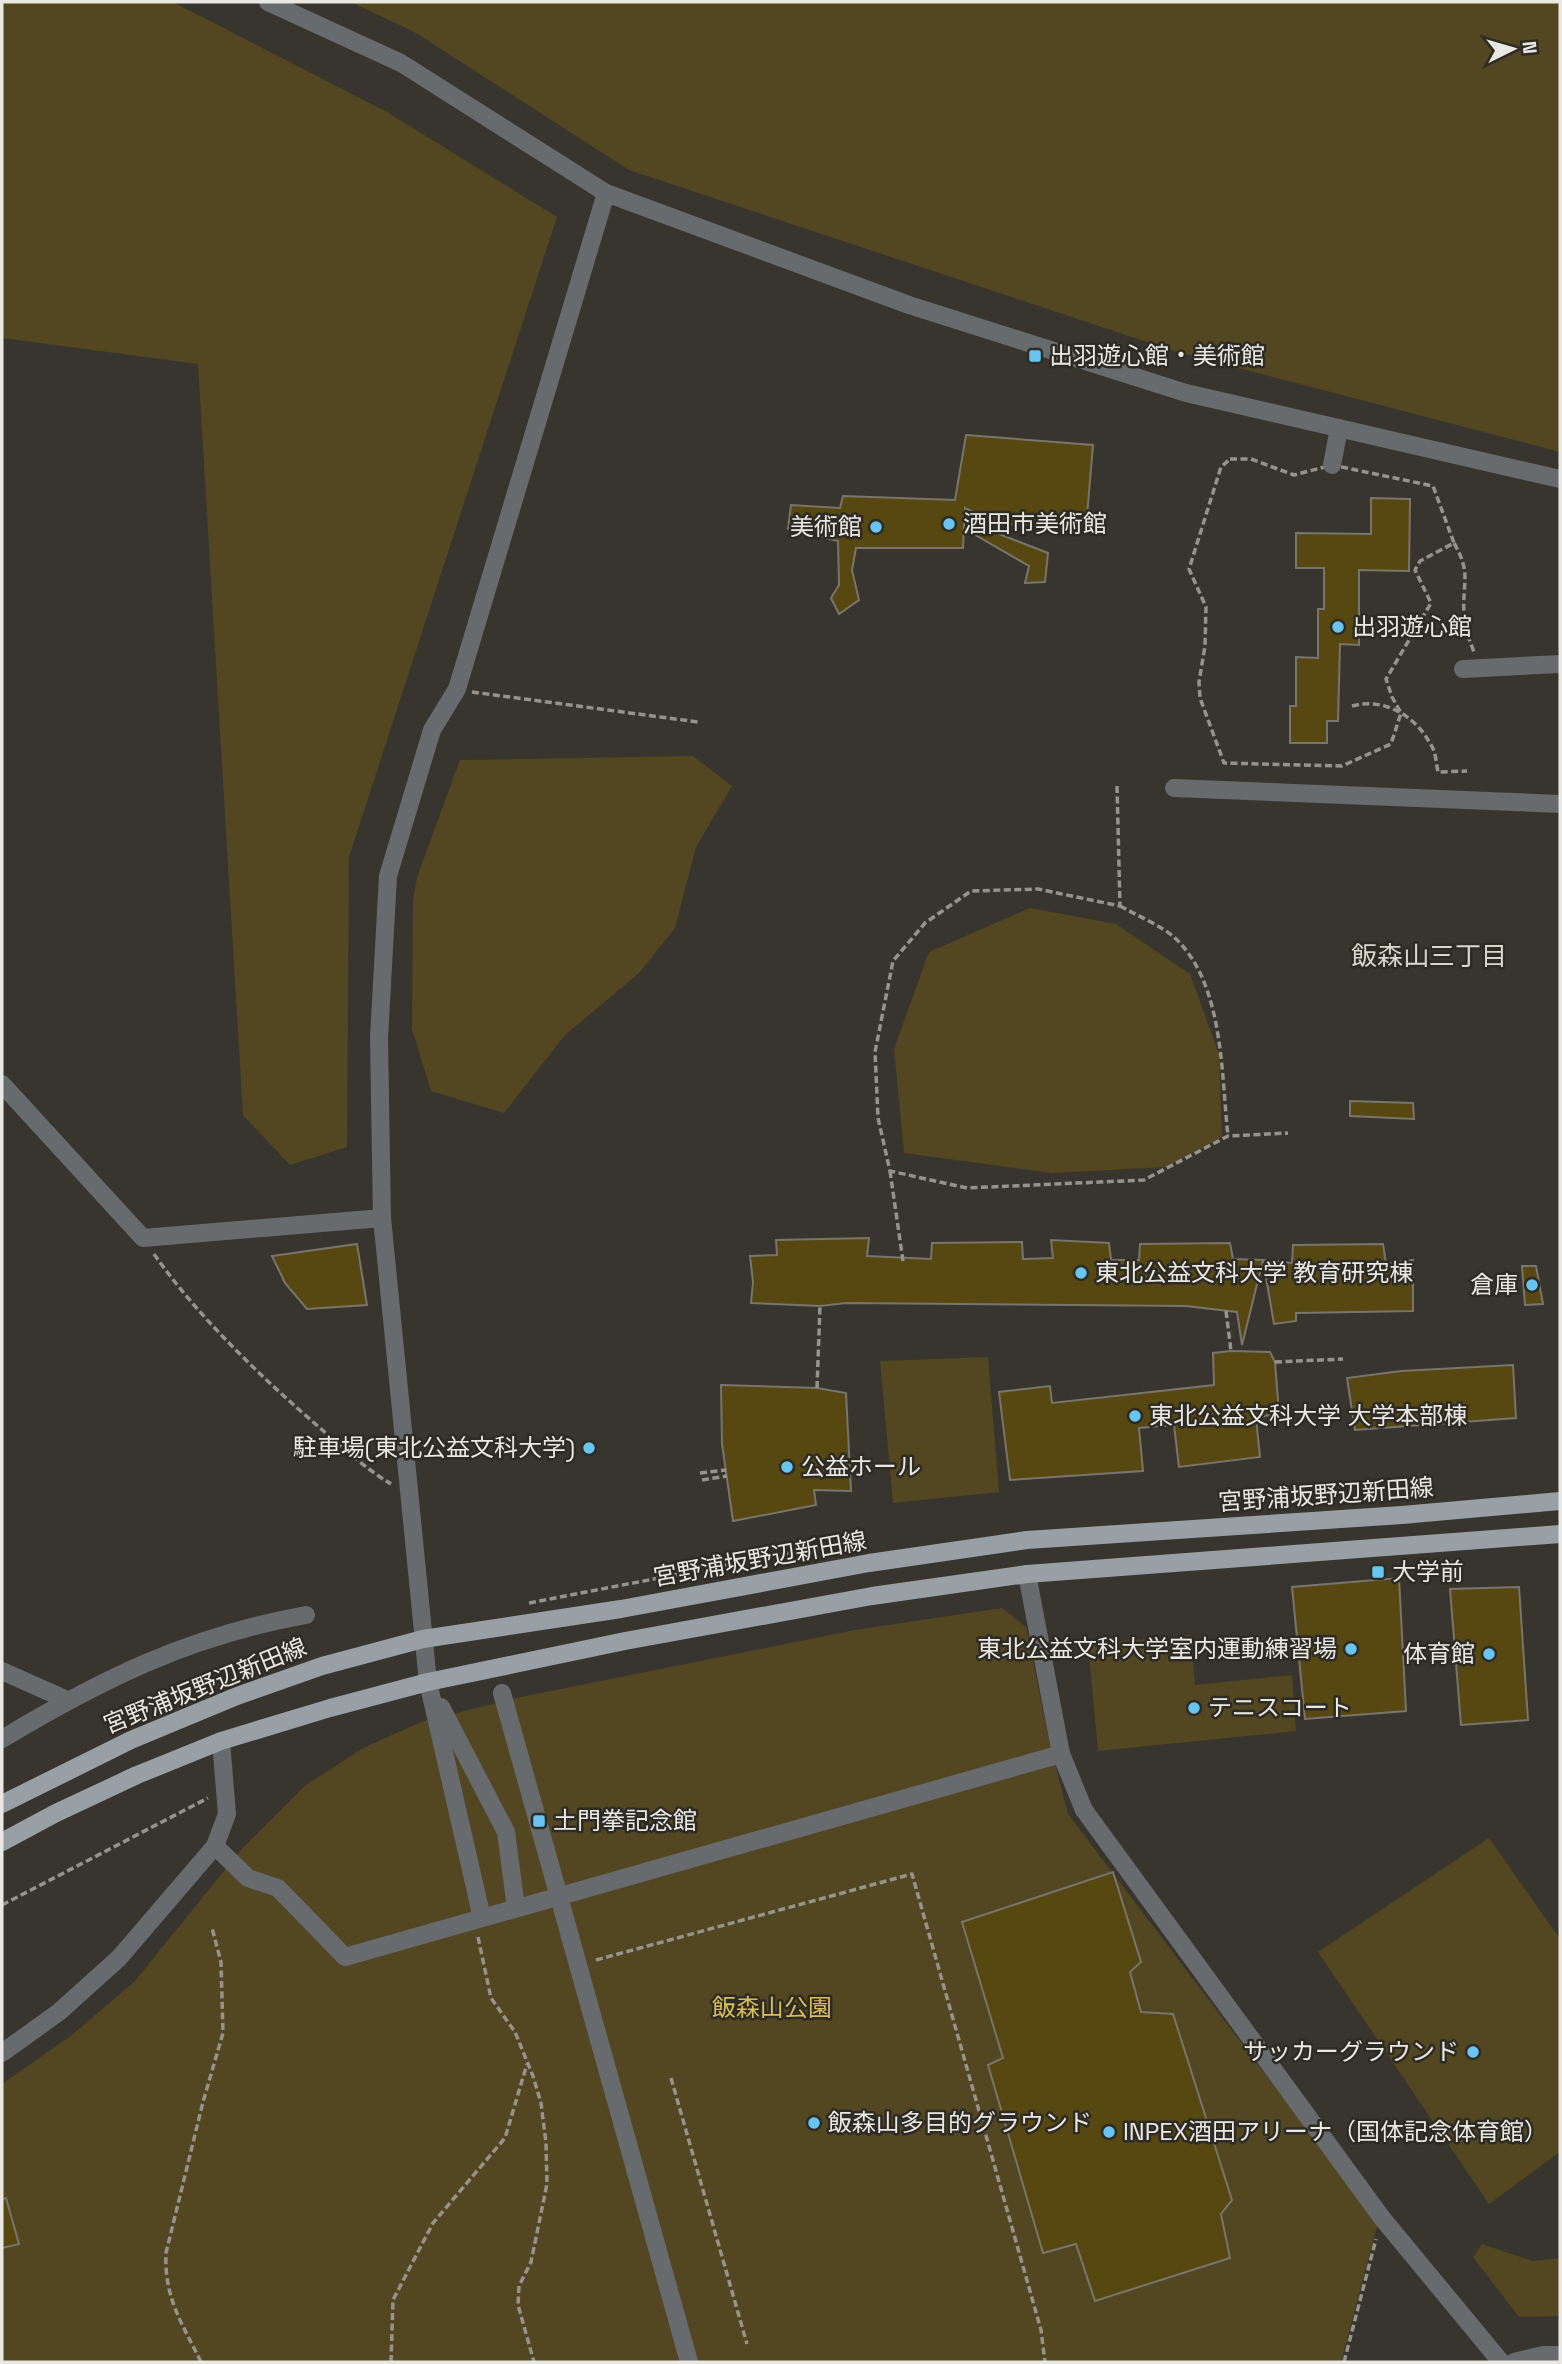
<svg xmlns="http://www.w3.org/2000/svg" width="1562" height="2364" font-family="'Space Grotesk','Noto Sans JP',sans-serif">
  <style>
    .green { fill: #524721 }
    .building { fill: #564810; stroke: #78756c; stroke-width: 2 }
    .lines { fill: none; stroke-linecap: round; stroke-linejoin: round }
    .path { stroke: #95938c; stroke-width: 3.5; stroke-dasharray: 7 3.5; stroke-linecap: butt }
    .minor { stroke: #676b6e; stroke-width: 18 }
    .major { stroke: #98a0a5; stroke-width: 18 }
    .poi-dot { fill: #68c4f0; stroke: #2d2b24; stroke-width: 2.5 }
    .labels { text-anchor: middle; stroke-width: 5; stroke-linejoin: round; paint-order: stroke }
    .poi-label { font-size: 24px; fill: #eae8e3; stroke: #2d2b24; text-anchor: start }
    .street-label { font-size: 24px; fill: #eae8e3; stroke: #2d2b24 }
    .park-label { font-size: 24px; fill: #d9bd59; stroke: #2d2b24 }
    .neighbourhood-label { font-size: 26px; fill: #d9d6cc; stroke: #2d2b24 }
  </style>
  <rect width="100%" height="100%" fill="#37352d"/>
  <g class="green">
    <polygon points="2,2 173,2 387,112 557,217 349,857 347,1147 290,1165 243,1115 198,364 2,338"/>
    <polygon points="351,2 1560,2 1560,452 1177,352 629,170 416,33"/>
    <polygon points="693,756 732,786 696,847 675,928 639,973 565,1035 504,1113 431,1091 412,1029 413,901 417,877 460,760"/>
    <polygon points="1030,908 1116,924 1190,974 1219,1054 1222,1137 1166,1167 1052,1173 904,1153 894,1049 929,952"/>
    <polygon points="988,1357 999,1492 893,1503 880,1361"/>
    <polygon points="1002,1608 1026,1627 1049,1740 1068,1814 1378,2223 1341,2362 2,2362 2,2084 72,2035 134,1982 241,1850 306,1785 365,1747 421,1722 516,1698 855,1630"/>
    <polygon points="1191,1635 1195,1685 1292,1675 1296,1731 1098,1751 1088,1644"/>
    <polygon points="1489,1838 1560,1939 1560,2152 1489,2204 1318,1952"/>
    <polygon points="1482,2244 1533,2261 1560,2258 1560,2316 1519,2317 1473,2257"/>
  </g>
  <g class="building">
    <polygon points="966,435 1093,445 1087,516 1069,512 1070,523 1004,525 965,508 963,548 856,548 852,570 859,600 839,614 831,598 839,585 838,541 788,529 791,505 840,508 843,496 955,500"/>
    <polygon points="1371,498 1410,499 1409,571 1359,570 1359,645 1340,644 1338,721 1327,721 1327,743 1290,743 1290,706 1296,706 1296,657 1318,658 1318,609 1324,609 1324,568 1296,568 1296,533 1371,534"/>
    <polygon points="976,525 1048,553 1045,582 1025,583 1029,566 972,533"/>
    <polygon points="1350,1101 1413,1103 1414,1119 1350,1116"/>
    <polygon points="869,1238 867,1256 931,1259 932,1243 1022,1242 1023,1259 1053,1258 1051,1240 1109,1243 1111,1260 1139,1260 1140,1244 1230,1243 1233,1259 1263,1260 1242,1345 1237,1312 1186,1306 846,1303 820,1306 751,1303 753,1282 750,1256 777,1255 776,1240"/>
    <polygon points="357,1244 367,1305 307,1309 285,1283 272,1256"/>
    <polygon points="1383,1244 1386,1264 1413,1260 1413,1311 1296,1313 1296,1321 1274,1324 1263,1260 1292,1263 1293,1245"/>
    <polygon points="1522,1266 1536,1266 1543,1304 1525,1305"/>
    <polygon points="1231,1351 1270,1352 1275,1362 1279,1413 1256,1418 1260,1457 1179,1467 1174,1425 1139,1428 1143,1471 1010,1480 999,1392 1050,1386 1052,1403 1214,1385 1213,1353"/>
    <polygon points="1513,1365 1516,1418 1355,1430 1347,1378 1401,1371"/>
    <polygon points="721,1385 817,1388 846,1393 851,1491 814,1490 816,1505 733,1521 722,1444"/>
    <polygon points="1399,1578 1406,1711 1305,1719 1292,1587"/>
    <polygon points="1519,1587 1528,1720 1461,1725 1450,1589"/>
    <polygon points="1113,1872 1141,1962 1130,1972 1141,2012 1173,2014 1232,2200 1221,2214 1230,2258 1095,2301 1076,2244 1043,2253 988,2065 1003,2058 962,1922"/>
    <polygon points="6,2198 19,2244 2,2248 2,2199"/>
  </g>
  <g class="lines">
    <g class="path">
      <polygon points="1230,459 1251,459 1294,475 1332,465 1433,486 1454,543 1420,561 1415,570 1431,603 1386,679 1392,697 1401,713 1391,744 1342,766 1224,763 1200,698 1199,682 1205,646 1206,607 1189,569 1221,467"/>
      <path d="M1454 543C1472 574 1462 582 1464 614 1464 627 1469 639 1474 652"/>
      <polyline points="472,692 698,722"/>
      <path d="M1352 706C1384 697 1416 716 1431 745 1436 752 1436 763 1438 772L1467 771"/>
      <polyline points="1117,786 1120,906 1038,889 971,891 925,923 893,961 875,1052 878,1118 890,1171 967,1188 1144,1180 1228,1136 1288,1133"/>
      <path d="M1120 906C1136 915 1162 926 1175 938 1224 984 1221 1073 1228 1136"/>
      <polyline points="890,1171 903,1261"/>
      <path d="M154 1254C198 1317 262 1378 320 1428 342 1447 366 1469 391 1484"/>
      <polyline points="1226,1311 1231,1351"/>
      <polyline points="1275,1362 1343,1359"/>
      <polyline points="817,1388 820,1306"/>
      <polyline points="700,1473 726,1470"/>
      <polyline points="702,1480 727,1476"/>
      <polyline points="529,1603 867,1538"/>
      <polyline points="2,1905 208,1798"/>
      <polyline points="478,1937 491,1998 515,2032 533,2076 541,2103 546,2143 547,2184 531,2262 519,2286 518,2305 534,2362"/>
      <polyline points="596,1960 912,1874 1041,2330 1045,2362"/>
      <polyline points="671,2078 747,2344"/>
      <path d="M201 2362C182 2323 164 2298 166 2253L203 2102 223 2033 221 1962 212 1928"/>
      <polyline points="391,2362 393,2300 433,2223 505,2138 527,2064"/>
      <polyline points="1344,2362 1376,2239"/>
    </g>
    <g class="minor">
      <polyline points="268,2 401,63 606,193"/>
      <polyline points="1332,465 1339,428"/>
      <polyline points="1463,669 1560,664"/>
      <polyline points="1174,788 1560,804"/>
      <polyline points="2,1084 143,1238 382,1218"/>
      <polyline points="1027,1574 1061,1754 1084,1810 1382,2218 1501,2362"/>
      <polyline points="2,1671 67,1700"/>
      <polyline points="502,1693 689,2362"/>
      <polyline points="441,1707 506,1832 516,1908"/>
      <path d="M2 1739C102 1679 189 1636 306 1615"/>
      <polyline points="215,1846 248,1878 278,1888 345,1957 1061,1754"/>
      <polyline points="482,1918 428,1682 382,1218 379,1038 388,876 432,730 457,689 606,193 909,305 1186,393 1560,479"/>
      <polyline points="2,2053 59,2012 119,1958 215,1846 227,1814 221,1741"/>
      <polyline points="1514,2362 1543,2355 1560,2355"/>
    </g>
    <g class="major">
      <polyline points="2,1804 131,1740 237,1696 322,1666 423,1639 621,1609 869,1563 1027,1540 1402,1515 1560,1501"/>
      <polyline points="2,1842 56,1813 137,1775 221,1741 330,1708 428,1682 625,1641 872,1596 1027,1574 1560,1534"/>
    </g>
  </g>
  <g class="poi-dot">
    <rect x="1028" y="349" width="14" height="14" rx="3.5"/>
    <circle cx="949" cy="524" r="7"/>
    <circle cx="876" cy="527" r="7"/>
    <circle cx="1338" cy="627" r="7"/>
    <circle cx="1081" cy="1273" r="7"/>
    <circle cx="1532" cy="1285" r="7"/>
    <circle cx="1135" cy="1416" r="7"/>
    <circle cx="589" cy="1448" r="7"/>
    <circle cx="787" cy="1467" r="7"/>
    <rect x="1371" y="1565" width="14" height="14" rx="3.5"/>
    <circle cx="1351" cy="1649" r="7"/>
    <circle cx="1489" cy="1654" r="7"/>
    <circle cx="1194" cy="1708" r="7"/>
    <rect x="532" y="1814" width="14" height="14" rx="3.5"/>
    <circle cx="1473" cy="2052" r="7"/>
    <circle cx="814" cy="2123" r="7"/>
    <circle cx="1109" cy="2132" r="7"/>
  </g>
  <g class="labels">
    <g class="poi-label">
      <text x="1049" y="364">出羽遊心館・美術館</text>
      <text x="963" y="532">酒田市美術館</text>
      <text x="862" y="535" text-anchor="end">美術館</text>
      <text x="1352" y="635">出羽遊心館</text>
      <text x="1095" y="1281">東北公益文科大学 教育研究棟</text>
      <text x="1518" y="1293" text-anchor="end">倉庫</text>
      <text x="1149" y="1424">東北公益文科大学 大学本部棟</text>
      <text x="575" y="1456" text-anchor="end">駐車場(東北公益文科大学)</text>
      <text x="801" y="1475">公益ホール</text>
      <text x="1392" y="1580">大学前</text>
      <text x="1337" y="1657" text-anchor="end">東北公益文科大学室内運動練習場</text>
      <text x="1475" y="1662" text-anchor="end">体育館</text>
      <text x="1208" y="1716">テニスコート</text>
      <text x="553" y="1829">土門拳記念館</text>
      <text x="1459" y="2060" text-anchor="end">サッカーグラウンド</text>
      <text x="828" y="2131">飯森山多目的グラウンド</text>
      <text x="1123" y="2140">INPEX酒田アリーナ（国体記念体育館）</text>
    </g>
    <g class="street-label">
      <text transform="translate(1326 1495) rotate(-4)" y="8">宮野浦坂野辺新田線</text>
      <text transform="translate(760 1559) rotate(-10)" y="8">宮野浦坂野辺新田線</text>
      <text transform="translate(205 1686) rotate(-22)" y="8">宮野浦坂野辺新田線</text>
    </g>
    <g class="park-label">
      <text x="772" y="2016">飯森山公園</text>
    </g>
    <g class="neighbourhood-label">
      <text x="1429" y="965">飯森山三丁目</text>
    </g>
  </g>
  <rect width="1562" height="2364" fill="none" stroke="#eae8e3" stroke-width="7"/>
  <g transform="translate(1513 49) rotate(85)" stroke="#2d2b24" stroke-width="5" paint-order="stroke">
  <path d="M0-5L12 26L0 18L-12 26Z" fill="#eae8e3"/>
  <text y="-10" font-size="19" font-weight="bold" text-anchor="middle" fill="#eae8e3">N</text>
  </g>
</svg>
